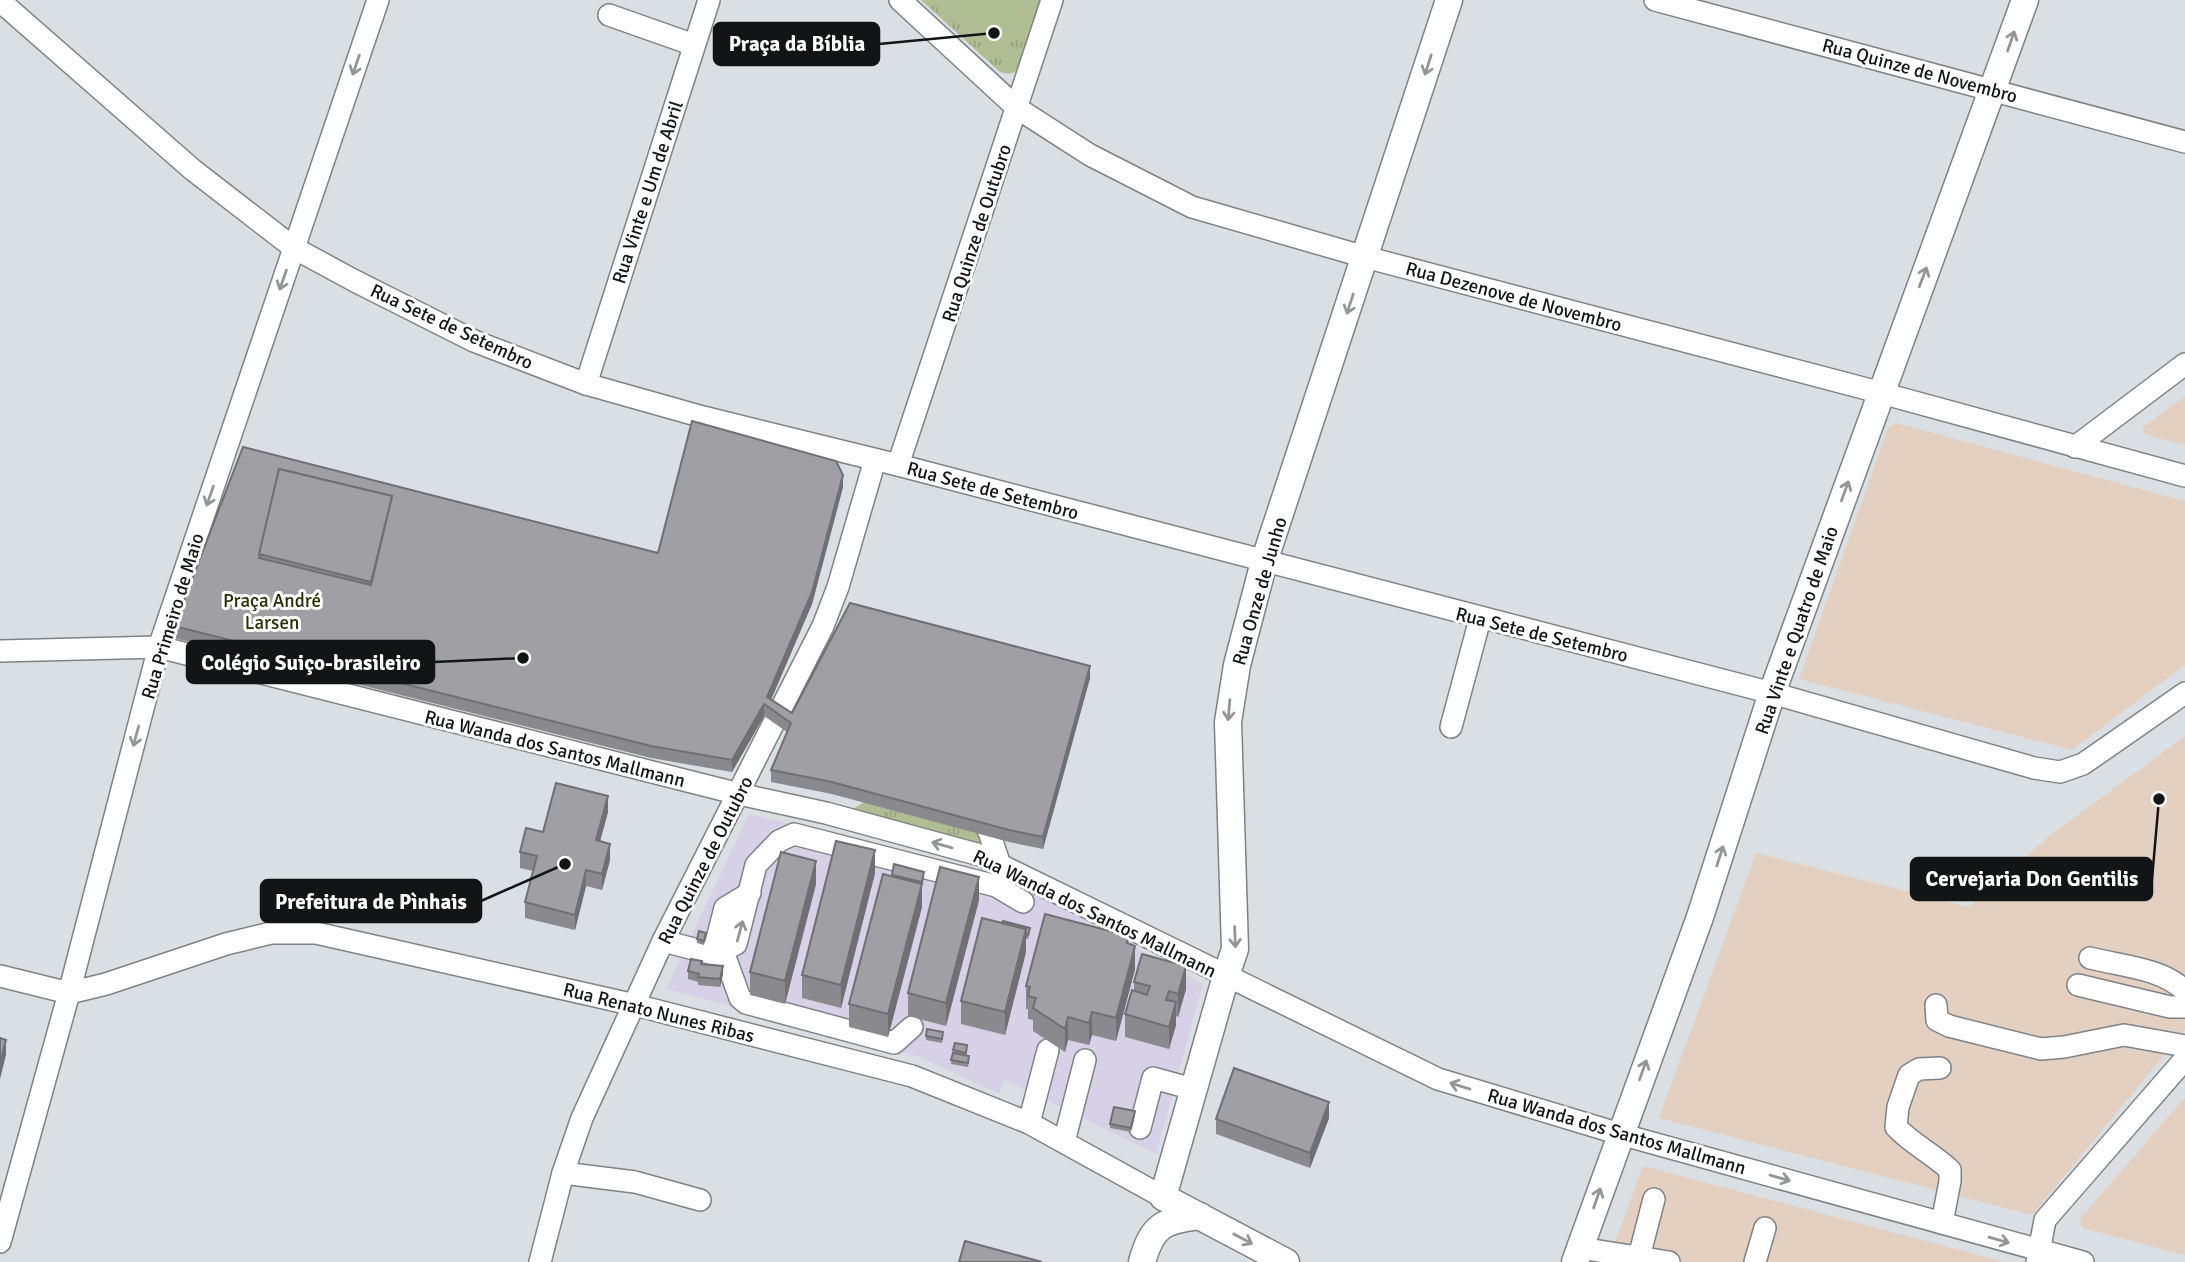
<svg xmlns="http://www.w3.org/2000/svg" width="2185" height="1262" font-family="Signika,sans-serif">
  <style>
    .commercial { fill: #e4d0c1 }
    .medical { fill: #d6d1e7 }
    .grass { fill: url(#grass-tufts) }
    .garden { fill: #afbd93 }
    .lines { fill: none; stroke-linecap: round; stroke-linejoin: round }
    .minor-casing { stroke: #7e8286; stroke-width: 24 }
    .major-casing { stroke: #7e8286; stroke-width: 29 }
    .minor { stroke: #fff; stroke-width: 21 }
    .major { stroke: #fff; stroke-width: 26 }
    .wall { fill: #8a898d }
    .shaded-wall { fill: #706f73 }
    .building { fill: #a09fa4; stroke: #706f73; stroke-width: 2; fill-rule: evenodd }
    .oneway { stroke: #949596 }
    .labels { text-anchor: middle; stroke-width: 6; stroke-linejoin: round; paint-order: stroke }
    .street-label { font-size: 19px; fill: #121416; stroke: #fff }
    .park-label { font-size: 19px; fill: #253000; stroke: #fff }
    .leader { fill: none; stroke: #121416; stroke-width: 2.5 }
    .callout-dot { fill: #121416; stroke: #fff; stroke-width: 2.5 }
    .callout { fill: #121416; stroke: #121416; stroke-width: 2.5 }
    .callout-label { font-size: 21px; text-anchor: middle; font-weight: bold; fill: #fff }
  </style>
  <defs>
    <pattern id="grass-tufts" width="24" height="20" patternUnits="userSpaceOnUse" patternTransform="scale(1.75)"><rect width="24" height="20" fill="#afbd93"/><path d="M3 7l-1-3M5 7V3M7 7l1-3M15 17l-1-3M17 17v-4M19 17l1-3" fill="none" stroke="#96a27e"/></pattern>
  </defs>
  <rect width="100%" height="100%" fill="#dadfe3"/>
  <g class="commercial">
    <polygon points="2185,396 2185,445 2144,434 2142,428"/>
    <polygon points="1896,423 2185,501 2185,665 2072,750 1799,679 1888,428"/>
    <polygon points="2185,736 2185,1030 2032,1215 1659,1118 1756,853 1969,907 2048,837"/>
    <polygon points="2185,1097 2185,1255 2082,1228 2080,1219"/>
    <polygon points="1643,1166 2005,1262 1608,1262"/>
  </g>
  <polygon class="medical" points="749,814 998,873 1203,984 1156,1154 1004,1079 999,1094 920,1057 666,989"/>
  <g class="grass">
    <path d="M921 0H1041L1021 66C1015 74 1010 75 1000 72Z"/>
    <polygon points="875,795 966,818 986,845 853,809"/>
  </g>
  <polygon class="garden" points="966,0 1029,0 1017,40 959,22"/>
  <g class="lines">
    <defs>
      <g id="minor">
        <polyline points="900,0 1017,108 1090,155 1192,207 1365,257 1863,388 2185,476"/>
        <polyline points="1655,0 2185,142"/>
        <polyline points="0,1 193,170 294,248 353,280 474,341 586,384 703,417 898,465 1772,693 2034,768 2060,772 2083,764 2185,693"/>
        <polyline points="609,15 694,45"/>
        <polyline points="586,384 709,0"/>
        <polyline points="2075,447 2185,364"/>
        <polyline points="898,465 1052,0"/>
        <polyline points="0,651 159,647 739,794 826,813 980,855 1438,1079 1620,1134 2083,1262"/>
        <polyline points="1451,727 1480,619"/>
        <polyline points="979,812 989,832 1000,865"/>
        <polyline points="663,941 725,957 740,998 746,1003 894,1043 912,1027"/>
        <polyline points="713,954 736,944 756,865 779,841 794,834 996,886 1023,902"/>
        <polyline points="713,954 725,908 750,893"/>
        <path d="M2090 958C2121 966 2162 968 2185 991"/>
        <polyline points="0,976 69,993 106,984 226,944 271,933 316,933 635,1005 912,1076 1029,1123 1163,1197"/>
        <polyline points="2078,985 2170,1007 2185,1007"/>
        <polyline points="1936,1005 1937,1020 1949,1026 2041,1049 2064,1047 2124,1035 2185,1046"/>
        <path d="M1940 1068 1919 1069 1909 1075 1898 1107 1896 1127C1912 1144 1933 1154 1950 1170V1181L1942 1223"/>
        <polyline points="1029,1123 1048,1050"/>
        <polyline points="1140,1128 1153,1078 1193,1089"/>
        <polyline points="1064,1142 1085,1060"/>
        <polyline points="563,1173 635,1182 700,1200"/>
        <polyline points="0,1242 69,993 159,647 378,0"/>
        <polyline points="1580,1248 1669,1262"/>
        <polyline points="1639,1257 1654,1199"/>
        <polyline points="540,1262 563,1173 582,1118 663,941 823,626 838,587 875,460"/>
        <polyline points="1755,1262 1765,1228"/>
        <polyline points="2037,1262 2045,1220 2185,1059"/>
      </g>
      <g id="major">
        <path d="M1142 1262C1152 1226 1163 1220 1200 1216"/>
        <polyline points="1286,1262 1163,1197 1226,976 1235,949 1228,722 1237,665 1264,562 1449,0"/>
        <polyline points="1575,1262 1700,917 1772,693 2025,0"/>
      </g>
    </defs>
    <use href="#minor" class="minor-casing"/>
    <use href="#major" class="major-casing"/>
    <use href="#minor" class="minor"/>
    <use href="#major" class="major"/>
  </g>
  <g class="wall">
    <polygon points="243,447 658,553 843,487 812,604 771,699 792,713 1090,678 1043,849 1009,842 832,794 771,782 771,770 787,732 764,716 732,772 651,758 174,638 174,626"/>
    <polygon points="608,812 600,841 610,860 602,890 586,886 575,930 525,918 525,902 533,871 520,868 520,852 543,832"/>
    <polygon points="875,873 841,1008 802,998 802,975"/>
    <polygon points="892,875 924,876 922,885 922,907 888,1037 849,1027 849,1004"/>
    <polygon points="816,884 785,1004 750,995 750,972"/>
    <polygon points="979,900 946,1026 908,1016 908,993"/>
    <polygon points="982,918 1030,932 1028,939 1026,939 1026,952 1005,1035 961,1024 961,1001"/>
    <polygon points="706,937 704,945 697,943 697,939"/>
    <polygon points="1129,944 1135,969 1116,1041 1092,1035 1089,1045 1068,1040 1065,1052 1033,1031 1033,1020 1028,1019 1028,1009 1026,1009 1026,986"/>
    <polygon points="702,964 723,974 720,987 698,985 698,982 688,979 688,971"/>
    <polygon points="1134,982 1186,989 1178,1017 1176,1016 1176,1025 1169,1049 1125,1037 1125,1014 1134,991"/>
    <polygon points="926,1036 943,1036 942,1043 926,1040"/>
    <polygon points="967,1049 966,1055 969,1060 968,1067 951,1064 953,1050"/>
    <polygon points="1135,1115 1131,1132 1110,1128 1110,1124"/>
    <polygon points="1329,1118 1310,1168 1216,1134 1216,1119"/>
  </g>
  <g class="shaded-wall">
    <polygon points="843,475 843,487 812,604 768,707 767,697"/>
    <polygon points="1090,666 1090,678 1043,849 1043,837"/>
    <polygon points="764,704 764,716 732,772 732,760"/>
    <polygon points="608,796 608,812 596,856 596,840"/>
    <polygon points="610,844 610,860 602,890 602,874"/>
    <polygon points="875,850 875,873 841,1008 841,985"/>
    <polygon points="816,861 816,884 785,1004 785,981"/>
    <polygon points="586,870 586,886 575,930 575,915"/>
    <polygon points="924,872 922,885 922,907 888,1037 888,1014 922,886"/>
    <polygon points="979,877 979,900 946,1026 946,1003"/>
    <polygon points="1026,929 1026,952 1005,1035 1005,1012"/>
    <polygon points="1135,946 1135,969 1116,1041 1116,1018"/>
    <polygon points="723,966 723,974 720,987 720,979"/>
    <polygon points="1186,966 1186,989 1178,1017 1178,994"/>
    <polygon points="1176,1002 1176,1025 1169,1049 1169,1027"/>
    <polygon points="1092,1012 1092,1035 1089,1045 1089,1023"/>
    <polygon points="1068,1017 1068,1040 1065,1052 1065,1029"/>
    <polygon points="6,1040 6,1055 0,1079 0,1063"/>
    <polygon points="1329,1102 1329,1118 1310,1168 1310,1153"/>
  </g>
  <g class="building">
    <path d="M692 421 836 461 843 475 812 592 767 697 792 713 850 603 1090 666 1043 837 1009 830 832 782 771 770 791 723 764 704 732 760 651 746 174 626 243 447 658 553ZM279 469 392 496 371 585 259 558Z"/>
    <polygon points="279,469 392,496 371,582 259,554"/>
    <polygon points="556,783 608,796 596,840 610,844 602,874 586,870 575,915 525,902 537,856 520,852 526,828 543,832"/>
    <polygon points="836,841 875,850 841,985 802,975"/>
    <polygon points="781,852 816,861 785,981 750,972"/>
    <polygon points="894,864 924,872 922,882 892,875"/>
    <polygon points="940,867 979,877 946,1003 908,993"/>
    <polygon points="883,874 922,884 888,1014 849,1004"/>
    <polygon points="1045,914 1129,936 1127,943 1135,946 1116,1018 1092,1012 1089,1023 1068,1017 1065,1029 1033,1008 1036,998 1028,996 1030,987 1026,986"/>
    <polygon points="982,918 1026,929 1005,1012 961,1001"/>
    <polygon points="1003,921 1030,928 1028,935 1026,935 1026,929 1002,923"/>
    <polygon points="699,931 706,933 704,941 697,939"/>
    <polygon points="1142,954 1186,966 1178,994 1169,991 1166,1000 1176,1002 1169,1027 1125,1014 1132,990 1147,995 1150,986 1134,982"/>
    <polygon points="691,959 702,961 701,964 723,966 720,979 698,977 699,974 688,971"/>
    <polygon points="927,1029 943,1032 942,1039 926,1036"/>
    <polygon points="0,1038 6,1040 0,1063"/>
    <polygon points="955,1043 967,1045 966,1053 953,1050"/>
    <polygon points="953,1053 969,1056 968,1063 951,1060"/>
    <polygon points="1234,1068 1329,1102 1310,1153 1216,1119"/>
    <polygon points="1114,1107 1135,1111 1131,1128 1110,1124"/>
    <polygon points="965,1241 1042,1262 959,1262"/>
  </g>
  <defs><path id="oneway-shaft" d="M-6 0H5M1.5-3L5.5 0L1.5 3" fill="none" stroke-width="1.6" stroke-linecap="round" stroke-linejoin="round" transform="scale(1.75)"/></defs>
  <g class="oneway">
    <use href="#oneway-shaft" transform="translate(2011 41) rotate(-71)"/>
    <use href="#oneway-shaft" transform="translate(356 65) rotate(109)"/>
    <use href="#oneway-shaft" transform="translate(1428 65) rotate(108)"/>
    <use href="#oneway-shaft" transform="translate(1923 277) rotate(-69)"/>
    <use href="#oneway-shaft" transform="translate(283 280) rotate(109)"/>
    <use href="#oneway-shaft" transform="translate(1350 304) rotate(108)"/>
    <use href="#oneway-shaft" transform="translate(1845 491) rotate(-70)"/>
    <use href="#oneway-shaft" transform="translate(210 496) rotate(109)"/>
    <use href="#oneway-shaft" transform="translate(1229 710) rotate(95)"/>
    <use href="#oneway-shaft" transform="translate(136 736) rotate(105)"/>
    <use href="#oneway-shaft" transform="translate(942 845) rotate(-164)"/>
    <use href="#oneway-shaft" transform="translate(1720 856) rotate(-72)"/>
    <use href="#oneway-shaft" transform="translate(740 931) rotate(-75)"/>
    <use href="#oneway-shaft" transform="translate(1235 937) rotate(88)"/>
    <use href="#oneway-shaft" transform="translate(1643 1070) rotate(-70)"/>
    <use href="#oneway-shaft" transform="translate(1460 1086) rotate(-163)"/>
    <use href="#oneway-shaft" transform="translate(1780 1178) rotate(16)"/>
    <use href="#oneway-shaft" transform="translate(1597 1198) rotate(-71)"/>
    <use href="#oneway-shaft" transform="translate(1243 1239) rotate(28)"/>
    <use href="#oneway-shaft" transform="translate(1999 1240) rotate(16)"/>
  </g>
  <g class="labels">
    <g class="street-label">
      <text transform="translate(1920 70) rotate(15)" y="7">Rua Quinze de Novembro</text>
      <text transform="translate(647 192) rotate(-72)" y="7">Rua Vinte e Um de Abril</text>
      <text transform="translate(976 233) rotate(-72)" y="7">Rua Quinze de Outubro</text>
      <text transform="translate(1514 296) rotate(15)" y="7">Rua Dezenove de Novembro</text>
      <text transform="translate(452 326) rotate(25)" y="7">Rua Sete de Setembro</text>
      <text transform="translate(993 490) rotate(15)" y="7">Rua Sete de Setembro</text>
      <text transform="translate(1259 591) rotate(-74)" y="7">Rua Onze de Junho</text>
      <text transform="translate(172 616) rotate(-73)" y="7">Rua Primeiro de Maio</text>
      <text transform="translate(1796 630) rotate(-71)" y="7">Rua Vinte e Quatro de Maio</text>
      <text transform="translate(1542 634) rotate(14)" y="7">Rua Sete de Setembro</text>
      <text transform="translate(555 748) rotate(14)" y="7">Rua Wanda dos Santos Mallmann</text>
      <text transform="translate(705 860) rotate(-63)" y="7">Rua Quinze de Outubro</text>
      <text transform="translate(1095 913) rotate(26)" y="7">Rua Wanda dos Santos Mallmann</text>
      <text transform="translate(659 1012) rotate(14)" y="7">Rua Renato Nunes Ribas</text>
      <text transform="translate(1617 1131) rotate(16)" y="7">Rua Wanda dos Santos Mallmann</text>
    </g>
    <g class="park-label">
      <text x="272" y="607">Praça André<tspan x="272" dy="22">Larsen</tspan></text>
    </g>
  </g>
  <path class="leader" d="M994 33L879 44M523 658L434 662M2159 799L2152 879M565 864L481 901"/>
  <g class="callout-dot">
    <circle cx="994" cy="33" r="7"/>
    <circle cx="523" cy="658" r="7"/>
    <circle cx="2159" cy="799" r="7"/>
    <circle cx="565" cy="864" r="7"/>
  </g>
  <g class="callout">
    <rect x="714" y="23" width="165" height="42" rx="7"/>
    <rect x="187" y="641" width="247" height="42" rx="7"/>
    <rect x="1911" y="858" width="241" height="42" rx="7"/>
    <rect x="261" y="880" width="220" height="42" rx="7"/>
  </g>
  <g class="callout-label">
    <text x="797" y="51">Praça da Bíblia</text>
    <text x="311" y="670">Colégio Suiço-brasileiro</text>
    <text x="2032" y="886">Cervejaria Don Gentilis</text>
    <text x="371" y="909">Prefeitura de Pìnhais</text>
  </g>
</svg>
